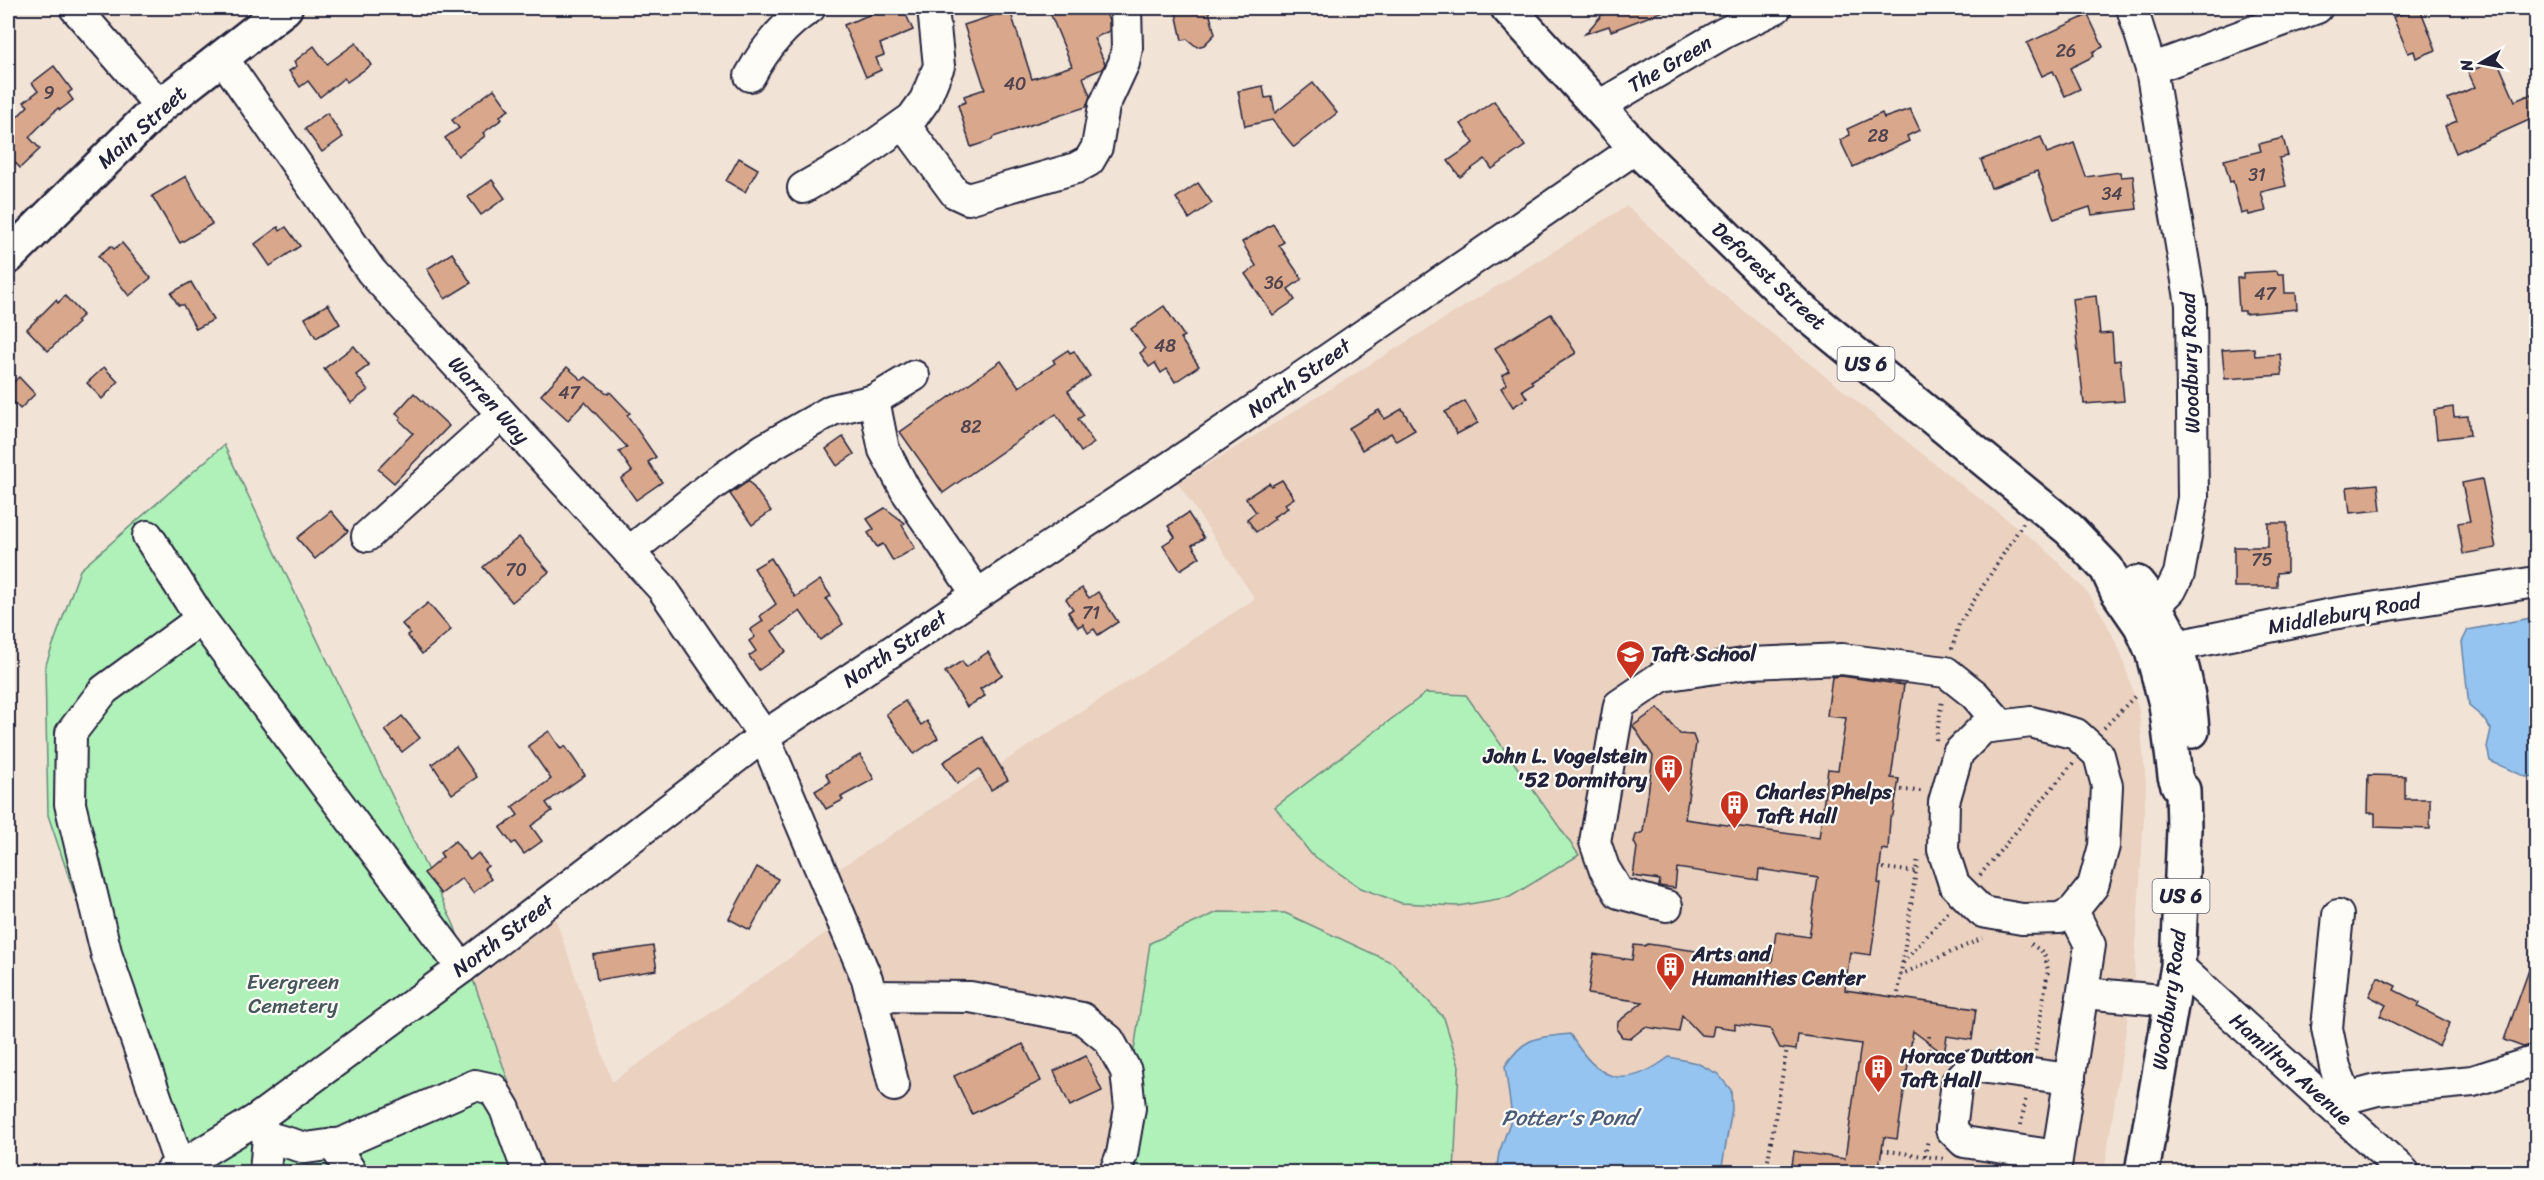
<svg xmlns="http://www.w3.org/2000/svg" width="2544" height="1180" font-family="Sriracha,sans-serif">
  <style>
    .built { fill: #ead1c0 }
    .green { fill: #b0f1b9; stroke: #698a7a; stroke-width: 1.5 }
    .water { fill: #94c4ef; stroke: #6683a7; stroke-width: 1.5 }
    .building { fill: #d9a88c; stroke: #22223b; stroke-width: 1.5 }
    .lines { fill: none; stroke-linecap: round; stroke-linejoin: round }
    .minor-casing { stroke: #22223b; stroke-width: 34 }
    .major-casing { stroke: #22223b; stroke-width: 38 }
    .path { stroke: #22223b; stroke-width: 4; stroke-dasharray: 1.5 4.5; stroke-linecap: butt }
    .minor { stroke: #fdfcf7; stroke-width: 30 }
    .major { stroke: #fdfcf7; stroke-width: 33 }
    .labels { text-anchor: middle; stroke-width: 4.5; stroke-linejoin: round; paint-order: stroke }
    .number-label { font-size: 18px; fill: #50444f }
    .shield { fill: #fdfcf7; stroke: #646373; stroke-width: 1.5 }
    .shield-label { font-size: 20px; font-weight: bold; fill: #22223b }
    .street-label { font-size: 21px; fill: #22223b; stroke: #fdfcf7 }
    .poi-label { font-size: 21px; font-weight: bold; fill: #22223b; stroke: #fdfcf7; text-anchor: start }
    .park-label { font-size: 21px; fill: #46565a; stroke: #fdfcf7 }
    .water-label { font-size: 22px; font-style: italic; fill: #4a5b7a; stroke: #fdfcf7 }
  </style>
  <rect width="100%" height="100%" fill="#f2e3d7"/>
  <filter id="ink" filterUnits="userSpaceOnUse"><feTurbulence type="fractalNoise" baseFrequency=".0167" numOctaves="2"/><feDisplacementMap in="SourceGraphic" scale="12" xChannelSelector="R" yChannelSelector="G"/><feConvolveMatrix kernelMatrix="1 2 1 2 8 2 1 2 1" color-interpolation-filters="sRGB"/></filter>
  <g filter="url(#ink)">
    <polygon class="built" points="1627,206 1714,287 1950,476 2043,547 2088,593 2104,618 2120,651 2139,710 2146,785 2134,977 2104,1172 540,1172 474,982 555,917 612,1082 850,916 831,874 1255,599 1178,483"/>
    <g class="green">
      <polygon points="224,445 454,925 540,1172 168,1172 48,815 45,667 80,570"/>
      <polygon points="1426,693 1466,695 1579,855 1510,897 1458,906 1401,903 1361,888 1311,854 1275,807"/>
      <polygon points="1218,912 1285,913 1393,963 1444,1018 1459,1066 1454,1172 1116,1172 1150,943"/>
    </g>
    <g class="water">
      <polygon points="2536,617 2536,776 2526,777 2490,761 2487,747 2491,729 2481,716 2469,706 2462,642 2468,630"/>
      <path d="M1570 1034C1597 1080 1623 1092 1669 1057L1697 1063 1718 1074 1731 1090 1732 1109 1721 1172H1496L1499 1153 1512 1117 1505 1066C1525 1036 1536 1038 1570 1034Z"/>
    </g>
    <g class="building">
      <polygon points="886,8 903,8 913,30 880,44 884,55 876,58 881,70 866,77 844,25"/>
      <polygon points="1048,8 1103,8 1109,20 1109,31 1094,38 1105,64 1102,69 1083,77 1090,96 1086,107 993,137 992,140 971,147 958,105 966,102 964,96 985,89 964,25 1010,10 1032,79 1072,66"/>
      <polygon points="1175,8 1208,8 1215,34 1204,45 1197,47 1187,39 1182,40"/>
      <polygon points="1608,8 1669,8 1669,9 1611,31 1609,26 1585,34"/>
      <polygon points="2420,8 2436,50 2416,58 2414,51 2408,53 2393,17"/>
      <polygon points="2088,15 2103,47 2093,52 2094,56 2070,68 2080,89 2065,96 2053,71 2042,76 2027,43"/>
      <polygon points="356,43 371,65 347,82 344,78 320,97 308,81 300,87 289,71 297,66 294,62 314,46 327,64"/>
      <polygon points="2497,60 2515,101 2536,92 2536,117 2456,153 2445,126 2457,121 2448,99 2475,87 2468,72"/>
      <polygon points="54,66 72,90 68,93 73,100 60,110 58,108 29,137 40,149 20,168 8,155 8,126 28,106 24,102 38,91 32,83"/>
      <polygon points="1313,83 1337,113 1294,147 1272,120 1245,126 1238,91 1263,86 1265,98 1272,97 1275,113"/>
      <polygon points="494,89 509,110 500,116 502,119 483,133 485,136 458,156 445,138 459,128 452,120"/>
      <polygon points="1494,101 1525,146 1492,169 1485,159 1460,177 1448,161 1474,143 1461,124"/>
      <polygon points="1910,109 1920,130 1907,136 1909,141 1853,167 1840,140 1850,135 1847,129 1882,113 1884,118"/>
      <polygon points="327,113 343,137 322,152 305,129"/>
      <polygon points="2041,137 2047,153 2074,143 2086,177 2120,172 2121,177 2133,176 2137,209 2092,215 2090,207 2054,219 2037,171 1991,188 1981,160"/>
      <polygon points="2283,138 2288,156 2279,158 2286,186 2261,192 2266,211 2249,215 2248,212 2241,214 2233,181 2230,182 2224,160 2261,151 2259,144"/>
      <polygon points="739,158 758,169 745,192 726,181"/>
      <polygon points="186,176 212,224 180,243 152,196"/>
      <polygon points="492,180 505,198 481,215 468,197"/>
      <polygon points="1198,183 1212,203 1189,219 1176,198"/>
      <polygon points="1273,224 1284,242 1279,245 1302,279 1288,289 1295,300 1273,315 1245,274 1256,266 1242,242"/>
      <polygon points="278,227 280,231 286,227 300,246 270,266 255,244"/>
      <polygon points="122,243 151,278 129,296 98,256 111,246 114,249"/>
      <polygon points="452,253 471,283 445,299 427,269"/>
      <polygon points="2277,271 2278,274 2284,274 2285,293 2296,293 2297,309 2245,314 2245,311 2239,311 2237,278 2243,278 2243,273"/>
      <polygon points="191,282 213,320 196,329 183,305 178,305 171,293"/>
      <polygon points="65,296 83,315 76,321 78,323 48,351 27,329 56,300 58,303"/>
      <polygon points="2096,296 2100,334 2112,333 2114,361 2120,360 2124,401 2084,404 2072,299"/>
      <polygon points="328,304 340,324 316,338 305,318"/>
      <polygon points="1164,306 1184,336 1180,338 1199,366 1175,382 1167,369 1161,373 1155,363 1149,367 1140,353 1145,349 1131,329"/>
      <polygon points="1551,314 1576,353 1531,381 1533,383 1522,390 1527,398 1513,407 1501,388 1507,384 1502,375 1509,371 1495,348"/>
      <polygon points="354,346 369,365 356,375 368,390 351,403 324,369"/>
      <polygon points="2254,348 2255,356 2280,354 2282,375 2225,379 2222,350"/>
      <polygon points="1068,350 1070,353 1074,351 1090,376 1068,391 1084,415 1078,419 1094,443 1081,452 1056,414 943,493 900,432 1001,361 1019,387 1055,363 1053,360"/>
      <polygon points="104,367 118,382 102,399 87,383"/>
      <polygon points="567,367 582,380 586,377 608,394 610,392 630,413 627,415 656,457 648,462 662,482 636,500 621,479 632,471 619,452 627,447 585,402 568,420 541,395"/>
      <polygon points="19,377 35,394 20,409 8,396 8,387"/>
      <polygon points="414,393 449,426 394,483 378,469 413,433 399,420 401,417 396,413"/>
      <polygon points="1465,401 1478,423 1457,434 1445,412"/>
      <polygon points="2453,407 2454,417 2468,416 2470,435 2437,439 2434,410"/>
      <polygon points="1402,409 1415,430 1396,441 1391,433 1362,450 1349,428 1379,410 1385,419"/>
      <polygon points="843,437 854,454 837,466 826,449"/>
      <polygon points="2482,479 2496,548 2463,554 2458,523 2470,521 2462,483"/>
      <polygon points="1282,480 1294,498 1285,504 1288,508 1273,517 1275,519 1256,532 1247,519 1256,512 1246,498 1269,483 1271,486"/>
      <polygon points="749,481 771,511 752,525 730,494"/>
      <polygon points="2378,484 2381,510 2350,513 2347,487"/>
      <polygon points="885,508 905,523 902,525 915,548 893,561 883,544 877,547 868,533 874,529 867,519"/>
      <polygon points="331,511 348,531 315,559 297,538"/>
      <polygon points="1188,513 1204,538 1192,545 1200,557 1180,570 1163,545 1175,537 1168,526"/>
      <polygon points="2268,523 2287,523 2287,572 2277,573 2277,587 2234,587 2234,547 2268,547"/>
      <polygon points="519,537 549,572 512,602 483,567"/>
      <polygon points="771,558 795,597 820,580 831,596 826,599 843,624 820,640 800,611 772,631 786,651 759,670 749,656 756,651 749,641 755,637 750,630 763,621 760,616 776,604 754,568"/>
      <polygon points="1082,588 1089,598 1098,592 1118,622 1098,635 1094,629 1088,633 1083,624 1078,627 1068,612 1073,609 1066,599"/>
      <polygon points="428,603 451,630 422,654 407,635 410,633 402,624"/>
      <polygon points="988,652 1002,675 980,689 985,696 967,707 945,672 962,661 966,667"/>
      <polygon points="1841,676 1904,685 1891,778 1899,779 1893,815 1890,818 1888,850 1882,849 1878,883 1881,884 1871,955 1850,952 1845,990 1976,1009 1972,1040 1947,1036 1944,1054 1913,1031 1897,1139 1884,1137 1878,1173 1791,1173 1794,1151 1845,1159 1861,1044 1798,1035 1796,1050 1780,1048 1770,1029 1735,1024 1735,1029 1714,1026 1712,1036 1701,1035 1682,1015 1679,1032 1645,1027 1631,1038 1622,1037 1617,1030 1618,1022 1643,1002 1588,994 1594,954 1632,960 1634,945 1644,946 1648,944 1772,962 1776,932 1809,937 1818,878 1759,869 1758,880 1677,868 1675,888 1659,886 1660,880 1633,876 1637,848 1634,842 1636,835 1643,832 1653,756 1633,726 1658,708 1680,734 1693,735 1696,743 1685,819 1819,838 1828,769 1838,770 1846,718 1827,716 1832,677"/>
      <polygon points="905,701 921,725 927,721 938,738 914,754 886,714"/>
      <polygon points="402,716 420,738 402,752 385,730"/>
      <polygon points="549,731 561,749 565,746 585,775 546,803 552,811 531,826 542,841 524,854 515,842 512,844 500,828 518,815 512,807 551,779 528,746"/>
      <polygon points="983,737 1008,780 991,790 979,769 957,784 943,762"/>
      <polygon points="456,747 477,777 452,794 432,764"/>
      <polygon points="860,755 874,779 841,797 843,800 826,809 815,791 830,782 826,774"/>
      <polygon points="2368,775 2405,776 2405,799 2430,799 2430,829 2375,827 2375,813 2367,813"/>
      <polygon points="455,841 470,860 478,853 488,866 484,869 491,879 473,893 462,878 441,894 424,873 443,857 440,853"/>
      <polygon points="757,867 778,879 750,930 729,919"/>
      <polygon points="653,946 657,970 597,980 593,955"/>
      <polygon points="2534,956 2536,956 2536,1044 2523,1047 2504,1040"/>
      <polygon points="2378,977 2396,986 2394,990 2420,1003 2418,1007 2450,1023 2439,1046 2380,1016 2386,1005 2369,996"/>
      <polygon points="1023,1044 1041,1081 972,1114 954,1076"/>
      <polygon points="1086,1056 1102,1091 1070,1106 1054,1071"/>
    </g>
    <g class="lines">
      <defs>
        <g id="minor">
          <polyline points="75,8 160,106"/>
          <polyline points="2132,8 2151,69 2191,304 2193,498 2179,574 2171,590 2155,606"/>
          <polyline points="222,57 371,271 662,588 764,736 867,979 894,1086"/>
          <polyline points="2151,69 2317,8"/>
          <path d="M750 76C765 48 783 25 810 8"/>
          <polyline points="1597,107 1724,33 1776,8"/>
          <polyline points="904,124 955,193 968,199 1076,168 1089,161 1097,147 1104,106 1124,63 1127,48 1126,8"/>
          <polyline points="803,188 857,157 912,118 925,100 939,66 933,8"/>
          <polyline points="914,376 874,400 884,450 906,491 977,594"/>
          <polyline points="148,536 201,619"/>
          <polyline points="367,536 501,415"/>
          <polyline points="629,552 711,486 764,449 832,410 874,400"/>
          <polyline points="2152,651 2332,614 2536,582"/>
          <polygon points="2031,722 2076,734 2099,755 2107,786 2104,846 2093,886 2073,911 2060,918 2022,919 1982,912 1954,884 1943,850 1944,802 1958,753 1983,728"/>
          <polyline points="1667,906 1619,893 1604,868 1595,842 1619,705 1662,676 1750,663 1842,659 1946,672 1975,695 2001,725"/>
          <polyline points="2338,915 2327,1028 2335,1067 2347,1098"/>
          <polyline points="2178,966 2404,1172"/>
          <polyline points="2084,993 2172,1001"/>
          <polyline points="871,996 970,997 1082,1018 1109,1040 1126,1071 1130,1108 1122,1154 1115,1172"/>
          <polyline points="2328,1103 2377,1090 2473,1081 2536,1061"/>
          <polyline points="257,1119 268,1137 306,1148 342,1143 475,1085 493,1089 505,1109 528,1172"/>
          <polyline points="333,1144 351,1172"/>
          <polyline points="2057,1156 1964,1142 1951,1129 1957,1082 1972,1066 2070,1079"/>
          <polyline points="180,1166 107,956 70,804 71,733 104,690 201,619 462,968"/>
          <polyline points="170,1172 257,1119 462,968 764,736 1197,449 1636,148"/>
          <polyline points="265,1172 268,1137"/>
          <polyline points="2055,1172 2090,945 2073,911"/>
        </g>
        <g id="major">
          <polyline points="1508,8 1636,148 1798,307 2069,529 2107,569 2117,591 2141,626 2152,651 2166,704 2175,776 2178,785 2183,790 2184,829 2178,966 2142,1172"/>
          <polyline points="8,257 160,106 285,8"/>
          <path d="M2137 583C2174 628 2188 673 2192 731"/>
        </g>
      </defs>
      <use href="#minor" class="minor-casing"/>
      <use href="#major" class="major-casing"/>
      <g class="path">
        <polyline points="1952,649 1959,624 2023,523"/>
        <polyline points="2104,728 2136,695"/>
        <polyline points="1936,740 1942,700"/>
        <polyline points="1901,790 1921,791"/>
        <polyline points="1883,868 1918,872"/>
        <polyline points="1980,875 2073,763"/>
        <polyline points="2031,944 2044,953 2048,970 2035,1052"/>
        <polyline points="1903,963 1948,912"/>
        <polyline points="1900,975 1983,938"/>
        <polyline points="1898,993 1918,857"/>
        <polyline points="1929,1036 1930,1056 1943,1061"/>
        <polyline points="2021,1125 2026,1097"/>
        <polyline points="1882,1150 1944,1159"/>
        <polyline points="1925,1156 1928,1139"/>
        <polyline points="1766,1172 1787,1048"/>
      </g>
      <use href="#minor" class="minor"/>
      <use href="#major" class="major"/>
    </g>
  </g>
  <defs>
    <symbol id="school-pin" viewBox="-11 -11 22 30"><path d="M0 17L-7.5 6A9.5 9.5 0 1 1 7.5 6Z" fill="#c8321e" stroke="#fdfcf7"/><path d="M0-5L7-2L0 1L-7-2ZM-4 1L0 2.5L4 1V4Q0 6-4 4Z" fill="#fff"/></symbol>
    <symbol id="building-pin" viewBox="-11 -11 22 30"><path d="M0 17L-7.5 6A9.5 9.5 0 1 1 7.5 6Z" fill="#c8321e" stroke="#fdfcf7"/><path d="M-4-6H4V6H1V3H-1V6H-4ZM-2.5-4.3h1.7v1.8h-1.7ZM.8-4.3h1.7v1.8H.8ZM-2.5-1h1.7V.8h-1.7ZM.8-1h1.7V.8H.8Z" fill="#fff"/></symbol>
  </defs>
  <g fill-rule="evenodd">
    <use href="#school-pin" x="1614" y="638" width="33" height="45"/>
    <use href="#building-pin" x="1652" y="752" width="33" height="45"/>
    <use href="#building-pin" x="1718" y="788" width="33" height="45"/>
    <use href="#building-pin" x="1654" y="950" width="33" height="45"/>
    <use href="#building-pin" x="1862" y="1052" width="33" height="45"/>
  </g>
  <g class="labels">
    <g class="number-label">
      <text x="2066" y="57">26</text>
      <text x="1015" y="90">40</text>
      <text x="49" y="99">9</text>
      <text x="1878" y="142">28</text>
      <text x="2257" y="181">31</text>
      <text x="2112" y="200">34</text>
      <text x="1274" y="289">36</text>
      <text x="2265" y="300">47</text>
      <text x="1165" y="352">48</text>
      <text x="569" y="399">47</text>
      <text x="971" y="433">82</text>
      <text x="2262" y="566">75</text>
      <text x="516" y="576">70</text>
      <text x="1091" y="619">71</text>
    </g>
    <g class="shield">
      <rect x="1837.5" y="347" width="57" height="34" rx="4.5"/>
      <rect x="2152.5" y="879" width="57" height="34" rx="4.5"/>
    </g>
    <g class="shield-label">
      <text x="1866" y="371">US 6</text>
      <text x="2181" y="903">US 6</text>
    </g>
    <g class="street-label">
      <text transform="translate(1670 64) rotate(-30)" y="7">The Green</text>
      <text transform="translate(142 127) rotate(-42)" y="7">Main Street</text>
      <text transform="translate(1769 276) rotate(43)" y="7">Deforest Street</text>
      <text transform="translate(2190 363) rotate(-92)" y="7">Woodbury Road</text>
      <text transform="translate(1299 378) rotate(-35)" y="7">North Street</text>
      <text transform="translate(489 400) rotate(48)" y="7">Warren Way</text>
      <text transform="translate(2344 614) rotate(-10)" y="7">Middlebury Road</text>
      <text transform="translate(895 649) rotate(-34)" y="7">North Street</text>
      <text transform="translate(503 936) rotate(-37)" y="7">North Street</text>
      <text transform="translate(2169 1000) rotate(-82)" y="7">Woodbury Road</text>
      <text transform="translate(2291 1069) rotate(42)" y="7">Hamilton Avenue</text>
    </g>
    <g class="poi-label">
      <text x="1651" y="661">Taft School</text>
      <text x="1647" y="763" text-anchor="end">John L. Vogelstein<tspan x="1647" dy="24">'52 Dormitory</tspan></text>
      <text x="1756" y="799">Charles Phelps<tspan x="1756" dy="24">Taft Hall</tspan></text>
      <text x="1692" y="961">Arts and<tspan x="1692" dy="24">Humanities Center</tspan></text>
      <text x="1900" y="1063">Horace Dutton<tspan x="1900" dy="24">Taft Hall</tspan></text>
    </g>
    <g class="park-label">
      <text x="293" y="989">Evergreen<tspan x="293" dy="24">Cemetery</tspan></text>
    </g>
    <g class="water-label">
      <text x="1569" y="1125">Potter's Pond</text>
    </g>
  </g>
  <rect width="2544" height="1180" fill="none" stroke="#fdfcf7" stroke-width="30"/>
  <rect x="15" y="15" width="2514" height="1150" fill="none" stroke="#22223b" stroke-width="2" filter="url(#ink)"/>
  <g transform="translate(2481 63) rotate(260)" stroke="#fdfcf7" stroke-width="4.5" paint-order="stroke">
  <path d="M0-4.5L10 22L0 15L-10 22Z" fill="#22223b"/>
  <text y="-9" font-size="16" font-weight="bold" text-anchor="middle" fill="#22223b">N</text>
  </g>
</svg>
